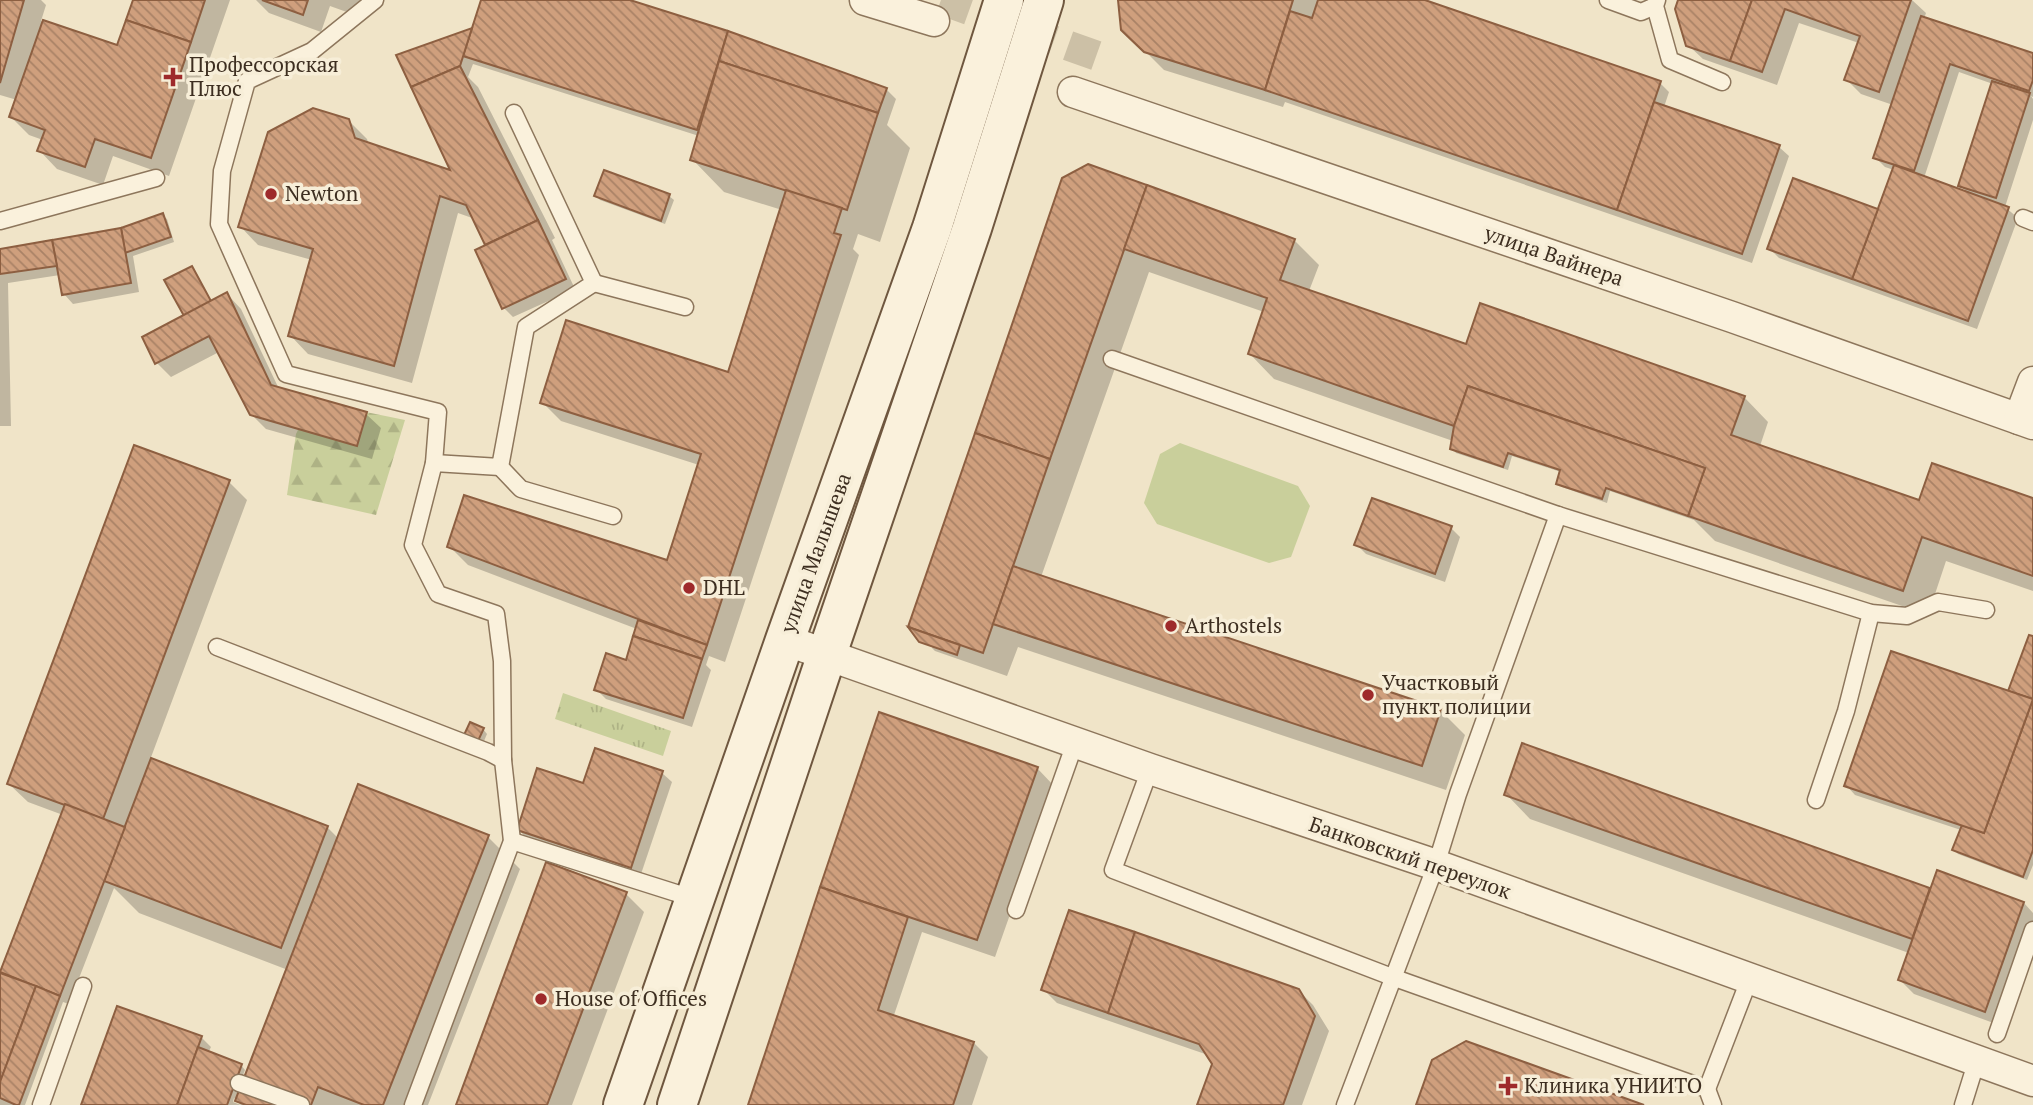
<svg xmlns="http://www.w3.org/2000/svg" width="2033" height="1105" font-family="'PT Serif',serif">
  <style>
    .grass { fill: url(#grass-tufts) }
    .forest { fill: url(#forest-firs) }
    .pitch { fill: #c9cf9b }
    .shadow { fill: #0003; fill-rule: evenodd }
    .building { fill: url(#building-back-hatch); stroke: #8d5f41; stroke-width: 2 }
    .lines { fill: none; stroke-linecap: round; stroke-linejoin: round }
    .street-tunnel { stroke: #ccc0a6; stroke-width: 30; stroke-dasharray: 30 15; stroke-linecap: butt }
    .lane-casing { stroke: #8d765c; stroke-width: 19 }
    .street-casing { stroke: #8d765c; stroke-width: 33 }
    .secondary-casing { stroke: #6f573f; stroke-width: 42 }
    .lane { stroke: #faf1dc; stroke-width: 16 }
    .street { stroke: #faf1dc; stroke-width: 30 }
    .secondary { stroke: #faf1dc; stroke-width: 38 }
    .poi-dot { fill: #9e2a2b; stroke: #f7eed8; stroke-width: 2.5 }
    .labels { text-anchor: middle; stroke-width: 7; stroke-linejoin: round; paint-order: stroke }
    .poi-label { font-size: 21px; fill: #3d2e20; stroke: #f7eed8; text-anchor: start }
    .street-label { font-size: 21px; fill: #3d2e20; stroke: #f7eed8 }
  </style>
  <defs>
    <pattern id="grass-tufts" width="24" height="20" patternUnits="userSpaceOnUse" patternTransform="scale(1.75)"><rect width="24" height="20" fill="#c9cf9b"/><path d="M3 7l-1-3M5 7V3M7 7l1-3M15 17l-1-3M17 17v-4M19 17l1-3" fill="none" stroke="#aeb285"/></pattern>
    <pattern id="forest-firs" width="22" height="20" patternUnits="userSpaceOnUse" patternTransform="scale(1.75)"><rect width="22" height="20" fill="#c9cf9b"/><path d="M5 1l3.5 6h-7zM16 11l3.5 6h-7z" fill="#aeb285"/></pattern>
    <pattern id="building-back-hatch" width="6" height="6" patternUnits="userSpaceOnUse" patternTransform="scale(1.75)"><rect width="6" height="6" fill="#cf9f7d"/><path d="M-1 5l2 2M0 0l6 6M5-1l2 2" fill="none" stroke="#a98266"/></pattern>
  </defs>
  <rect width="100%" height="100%" fill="#f0e4c8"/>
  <polygon class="grass" points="563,693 671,731 663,756 555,719"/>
  <polygon class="forest" points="312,401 405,420 376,515 287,495 296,434"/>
  <polygon class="pitch" points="1180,443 1298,486 1310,506 1291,557 1269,563 1157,524 1144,503 1160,454"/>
  <g class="shadow">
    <polygon points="0,0 41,0 46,5 41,21 118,48 135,0 230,0 169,176 113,156 103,185 57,169 39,150 43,140 29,135 11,117 17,100 0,95"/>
    <polygon points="256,0 360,0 355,15 330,6 321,32 269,13"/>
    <polygon points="483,0 624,0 727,33 886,89 896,99 887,125 910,148 880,242 858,234 853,249 859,255 725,662 709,656 706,665 711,670 692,727 606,699 596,689 627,662 637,629 468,565 449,546 668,562 699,465 561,421 542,402 729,374 782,210 724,192 692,159 699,136 473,64 468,77 478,87 555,238 552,240 575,289 513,317 504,308 488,246 475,219 458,213 412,383 308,354 290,335 312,260 258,245 240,226 348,120 367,139 369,145 453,173 399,56 474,30"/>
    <polygon points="1120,0 1419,0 1660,83 1669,92 1664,107 1779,147 1789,156 1752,263 1285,102 1283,107 1164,70 1123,29"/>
    <path d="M1680 0H1912L1926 13 1924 19 2033 55V97L2031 96 2033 99V120L2005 207 2018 218 1977 329 1779 258 1769 248 1879 211 1894 170 1885 167 1875 157 1893 105 1861 94 1846 79 1859 43 1799 23 1777 85 1703 59 1688 45ZM1959 72 1993 84 1960 185 1969 194 1924 178Z"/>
    <polygon points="1064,179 1294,240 1319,265 1309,291 1467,346 1744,397 1768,422 1760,446 1920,502 2033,500 2033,591 1946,561 1928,615 1715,541 1694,520 1610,491 1607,503 1562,487 1558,483 1561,472 1512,456 1508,470 1456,453 1452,448 1453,441 1274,379 1250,354 1264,312 1149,272 1041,577 1440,710 1465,735 1446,790 1018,647 1007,676 935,651 932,648"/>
    <polygon points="596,196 669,196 674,200 665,224 600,200"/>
    <polygon points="162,215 167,219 174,242 133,256 139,292 73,304 64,294 60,275 8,283 11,426 0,426 0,250 121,229"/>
    <polygon points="191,268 212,302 227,294 241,309 279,389 366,414 381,428 372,459 266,429 251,414 219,352 171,377 157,363 186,316"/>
    <polygon points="229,482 247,500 150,760 327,827 339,839 488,837 520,869 428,1105 241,1105 234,1098 233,1102 241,1105 83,1105 201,1037 211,1047 208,1053 241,1065 245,1070 239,1085 243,1086 288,970 139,913 114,888 69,1004 63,1002 25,1105 0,1105 0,975 7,977 2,972 63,815 28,802 9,784"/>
    <polygon points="1451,528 1460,537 1445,582 1366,554 1356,544"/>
    <polygon points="2033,638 2033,865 2027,880 1958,854 1954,850 1961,830 1855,795 1846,785 2015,695"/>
    <polygon points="483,729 487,734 484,741 469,735"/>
    <polygon points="1037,768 1055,787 995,957 922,932 894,1015 974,1043 988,1057 972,1105 750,1105 821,887"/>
    <polygon points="662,773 672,782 640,877 528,840 519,830 584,785"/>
    <polygon points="1506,794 1929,889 1932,892 1938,873 2024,903 2033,913 2033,931 1999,1025 1914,994 1900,980 1909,953 1530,819"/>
    <polygon points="626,894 644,912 572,1105 457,1105"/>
    <polygon points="1043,989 1298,990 1313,1005 1329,1031 1302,1105 1199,1105 1214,1064 1208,1055 1057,1003"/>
  </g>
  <g class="building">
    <polygon points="0,0 24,0 0,83"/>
    <polygon points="133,0 205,0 191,42 126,20"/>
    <polygon points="262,0 308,0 303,15"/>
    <polygon points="481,0 630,0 728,31 697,130 463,56"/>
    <polygon points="1118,0 1293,0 1265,90 1144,52 1121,30"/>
    <polygon points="1318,0 1425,0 1661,81 1617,210 1265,90 1290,11 1312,18"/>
    <polygon points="1678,0 1752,0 1730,61 1686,46 1675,9"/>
    <polygon points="1752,0 1911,0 1879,92 1844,80 1860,36 1785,9 1762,72 1730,61"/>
    <polygon points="1921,16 2033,53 2033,80 2029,91 1950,64 1914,171 1873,158"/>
    <polygon points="43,20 117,45 126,20 191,42 151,158 95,139 85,167 37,151 45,130 9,117"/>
    <polygon points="472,28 460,66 411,87 396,55"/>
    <polygon points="728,31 887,88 878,113 719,61"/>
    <polygon points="719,61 878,113 847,210 690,160"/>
    <polygon points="460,66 538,220 485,245 466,205 440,196 394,366 288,336 313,249 238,227 268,132 313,108 349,119 355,138 450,170 411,87"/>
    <polygon points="1992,81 2030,93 1996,198 1958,186"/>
    <polygon points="1654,102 1780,145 1742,254 1617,210"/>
    <polygon points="1088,164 1147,185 1050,459 975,433 1062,178"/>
    <polygon points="1894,165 2009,207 1968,321 1852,279"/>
    <polygon points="604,170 670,194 661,221 594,196"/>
    <polygon points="1793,178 1878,209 1852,279 1767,249"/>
    <polygon points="1147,185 1295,239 1280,280 1466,344 1480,303 1745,396 1731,435 1919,500 1932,463 2033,498 2033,576 1922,537 1903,591 1688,516 1705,468 1468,386 1454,426 1248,354 1267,298 1124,249"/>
    <polygon points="786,190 842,208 834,233 841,235 707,645 447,547 464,495 667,560 701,454 540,403 566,320 728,372"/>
    <polygon points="163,213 171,237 125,253 121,228"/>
    <polygon points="538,220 566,279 502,309 475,250"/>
    <polygon points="121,228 131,283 62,295 52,240"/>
    <polygon points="52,240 57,266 0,274 0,249"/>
    <polygon points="192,266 211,301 184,316 164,280"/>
    <polygon points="227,292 271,385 367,412 357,446 250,415 209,336 155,364 142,337"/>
    <polygon points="1468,386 1705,468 1688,516 1606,488 1602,499 1556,484 1560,470 1508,453 1503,467 1450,449 1454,426"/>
    <polygon points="975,433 1050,459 983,653 908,627"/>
    <polygon points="134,445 230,480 103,819 7,784"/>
    <polygon points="1372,498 1452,526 1435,574 1354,545"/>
    <polygon points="1013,566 1441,709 1422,766 993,624"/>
    <polygon points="638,620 707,645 702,659 633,636"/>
    <polygon points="908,627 960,645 957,655 919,642"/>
    <polygon points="2029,635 2033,636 2033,850 2023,877 1952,850 1962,825 1984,833 2033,699 2008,691"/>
    <polygon points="633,636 702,659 683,718 594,690 606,653 626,660"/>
    <polygon points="1891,651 2033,699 1984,833 1844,786"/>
    <polygon points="879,712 1038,767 977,940 820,887"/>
    <polygon points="470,722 484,728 478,741 464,735"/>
    <polygon points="1522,743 1930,888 1912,939 1504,795"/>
    <polygon points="595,748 663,771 631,868 517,830 537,768 583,783"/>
    <polygon points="151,758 328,826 281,948 104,881"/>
    <polygon points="358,784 489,835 383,1105 364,1105 318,1087 311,1105 246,1105 235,1101"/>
    <polygon points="65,804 125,827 60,996 0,972"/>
    <polygon points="546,862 627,892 547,1105 456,1105"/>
    <polygon points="1937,870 2024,902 1985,1012 1898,980"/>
    <polygon points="820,887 908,917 878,1010 974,1042 953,1105 748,1105"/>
    <polygon points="1069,910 1135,932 1108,1013 1041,990"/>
    <polygon points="1135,932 1299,989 1315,1016 1283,1105 1197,1105 1212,1064 1199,1044 1108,1013"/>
    <polygon points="0,973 36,986 0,1082"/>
    <polygon points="36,986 60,996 19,1105 16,1105 0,1098 0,1082"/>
    <polygon points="117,1006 202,1036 177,1105 81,1105"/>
    <polygon points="1466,1041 1541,1068 1644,1105 1416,1105 1432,1060"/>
    <polygon points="198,1047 242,1064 227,1105 177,1105"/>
  </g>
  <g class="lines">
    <polyline class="street-tunnel" points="941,0 1100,57"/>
    <defs>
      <g id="lane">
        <polyline points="375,0 312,51 247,81 222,171 219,224 286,374 438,412 434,463"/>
        <polyline points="1608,0 1641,12 1655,6"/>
        <polyline points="1657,0 1655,6 1670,60 1722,82"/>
        <polyline points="2023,218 2033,222"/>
        <polyline points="0,221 156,178"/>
        <polyline points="594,283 685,307"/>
        <polyline points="1112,359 1558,515 1871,613 1907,616 1938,602 1986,610"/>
        <polyline points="500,467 521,489 613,516"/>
        <polyline points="217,647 488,752 503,760"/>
        <polyline points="1150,769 1113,870 1392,977 1707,1089 1713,1105"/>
        <polyline points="1816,800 1846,711 1871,613"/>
        <polyline points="512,841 695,899"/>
        <polyline points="1016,910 1075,743"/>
        <polyline points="1997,1034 2033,930"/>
        <polyline points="239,1083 301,1105"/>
        <polyline points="1707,1089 1749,980"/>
        <polyline points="41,1105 83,986"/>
        <polyline points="413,1105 512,841 503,760 502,661 496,614 438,594 413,545 434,463 500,467 526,327 594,283 514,113"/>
        <polyline points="1345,1105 1436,865 1458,794 1558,515"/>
        <polyline points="1963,1105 1977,1060"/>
      </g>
      <g id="street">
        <polyline points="865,0 934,21"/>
        <polyline points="1073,92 1732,317 2033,424"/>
        <polyline points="2019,419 2033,382"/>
        <polyline points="785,640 1150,769 1436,865 2033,1081"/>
      </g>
      <g id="secondary">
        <polyline points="623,1105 785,640 932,228 1004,0"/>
        <polyline points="677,1105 827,654 972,228 1044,0"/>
      </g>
    </defs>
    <use href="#lane" class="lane-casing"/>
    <use href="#street" class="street-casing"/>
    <use href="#secondary" class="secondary-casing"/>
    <use href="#lane" class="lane"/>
    <use href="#street" class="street"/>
    <use href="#secondary" class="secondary"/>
  </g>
  <g class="poi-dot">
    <path d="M169.5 66.5h7v7h7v7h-7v7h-7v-7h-7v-7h7z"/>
    <circle cx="271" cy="194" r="7"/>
    <circle cx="689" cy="588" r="7"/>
    <circle cx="1171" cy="626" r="7"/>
    <circle cx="1368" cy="695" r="7"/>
    <circle cx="541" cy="999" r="7"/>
    <path d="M1504.5 1075.5h7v7h7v7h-7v7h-7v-7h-7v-7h7z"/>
  </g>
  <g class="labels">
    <g class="poi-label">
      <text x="189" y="72">Профессорская<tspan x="189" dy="24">Плюс</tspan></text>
      <text x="285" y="201">Newton</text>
      <text x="703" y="595">DHL</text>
      <text x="1185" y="633">Arthostels</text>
      <text x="1382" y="690">Участковый<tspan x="1382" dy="24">пункт полиции</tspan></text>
      <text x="555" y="1006">House of Offices</text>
      <text x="1524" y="1093">Клиника УНИИТО</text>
    </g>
    <g class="street-label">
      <text transform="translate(1554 256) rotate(19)" y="7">улица Вайнера</text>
      <text transform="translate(816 553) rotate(-70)" y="7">улица Малышева</text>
      <text transform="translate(1410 858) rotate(19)" y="7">Банковский переулок</text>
    </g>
  </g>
</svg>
